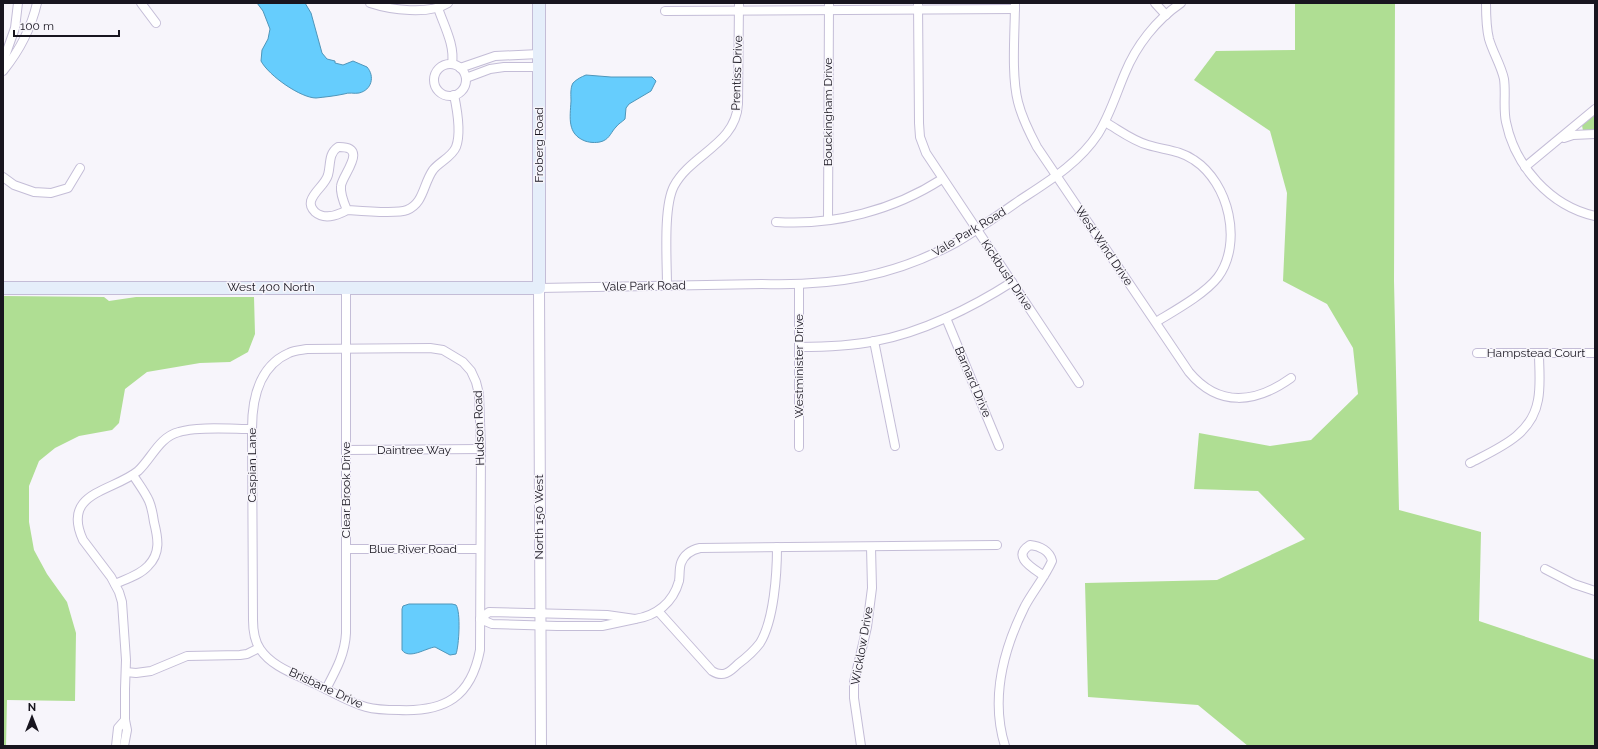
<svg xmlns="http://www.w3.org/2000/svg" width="1598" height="749" font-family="Raleway,sans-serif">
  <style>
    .green { fill: #afde93 }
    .water { fill: #66cdfd; stroke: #4f96ba }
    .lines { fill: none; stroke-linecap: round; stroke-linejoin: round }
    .minor-casing { stroke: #c4bdd7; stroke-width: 10 }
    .tertiary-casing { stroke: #c4bdd7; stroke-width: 12 }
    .secondary-casing { stroke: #c4bdd7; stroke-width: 14 }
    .minor { stroke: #fff; stroke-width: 8 }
    .tertiary { stroke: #fff; stroke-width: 10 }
    .secondary { stroke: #e5eefa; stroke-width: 12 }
    .labels { text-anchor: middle; stroke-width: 3; stroke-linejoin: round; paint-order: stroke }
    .street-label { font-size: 12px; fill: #18151f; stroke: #f7f5fb }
  </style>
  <rect width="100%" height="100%" fill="#f7f5fb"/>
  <g class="green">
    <polygon points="1295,3 1395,3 1394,281 1399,510 1481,532 1479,621 1595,660 1595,746 1248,746 1198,705 1088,697 1085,583 1217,580 1305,539 1258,491 1194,489 1199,433 1270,446 1311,440 1358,394 1353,348 1327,304 1283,281 1287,193 1270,131 1194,80 1216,51 1295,50"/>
    <polygon points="1595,113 1595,131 1583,131 1582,125"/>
    <polygon points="3,296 104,297 109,301 136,297 254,297 255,334 248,352 230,362 200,363 147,372 125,389 119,423 112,430 79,436 55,448 39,461 29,486 29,522 34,550 47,574 67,602 76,633 75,701 7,700 6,746 3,746"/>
  </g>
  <g class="water">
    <path d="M257 3H305L311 13 322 53 327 59 335 61V63L343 65 353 61 367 67C375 76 372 90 359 93 354 94 349 92 344 94 335 96 325 97 316 98 301 98 269 76 261 61L262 50 268 39 270 29 263 11Z"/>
    <path d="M586 75 611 77H652L656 81 651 91 629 104 626 108 625 119C622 122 618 124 616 127 611 132 610 138 603 141 598 143 591 143 585 141 567 134 570 118 571 101 571 96 570 88 573 83 577 79 581 77 586 75Z"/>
    <path d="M409 604H452L456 605C461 612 459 646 456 654L450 655 435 647C426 648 409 660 402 650V609L403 606Z"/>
  </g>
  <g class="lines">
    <defs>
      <g id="minor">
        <polyline points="141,3 156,23"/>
        <path d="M370 3C391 10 429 15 448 3"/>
        <polyline points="918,3 919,123 920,137 926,153 1079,383"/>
        <path d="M1015 3C1015 31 1011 75 1018 102 1022 118 1029 132 1037 147L1189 372C1219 408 1256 403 1291 378"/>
        <polyline points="1155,3 1166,15"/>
        <path d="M1486 3C1486 15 1486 27 1489 39 1493 53 1501 65 1504 79 1506 93 1503 108 1506 122 1515 166 1550 206 1595 216"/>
        <path d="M438 8C444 26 455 45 452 64"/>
        <polyline points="665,11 1015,9"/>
        <polyline points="3,62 15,28 18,3"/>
        <circle cx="450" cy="80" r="16"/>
        <polyline points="460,68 495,56 539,54"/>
        <path d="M3 71C20 50 31 29 37 3"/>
        <polyline points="466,78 490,69 504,67 539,67"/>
        <path d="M1105 122C1119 130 1133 141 1148 145 1164 150 1180 150 1194 160 1229 183 1243 243 1218 277 1205 294 1174 311 1156 322"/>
        <polyline points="1564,138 1573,135 1595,134"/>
        <polyline points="1525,167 1595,109"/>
        <polyline points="3,177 14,185 34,192 51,193 68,188 80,168"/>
        <path d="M347 210C344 203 340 194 341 186 342 175 370 146 338 147 328 154 331 164 328 175 325 185 314 191 311 201 310 205 312 209 315 212 322 218 332 217 341 213 344 212 346 210 349 210 362 211 397 214 407 210 424 203 423 184 433 170 439 162 452 157 456 147 461 134 457 109 454 95"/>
        <polyline points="828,220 829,3"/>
        <path d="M776 222C834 226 894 210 942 179"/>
        <polyline points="799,285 799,447"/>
        <path d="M667 286C667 261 663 207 674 186 691 154 736 144 738 104L739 3"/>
        <path d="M539 288 762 284C834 286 893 277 957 242 979 229 1000 214 1020 200 1049 181 1079 163 1098 134 1110 115 1116 94 1125 73 1136 46 1156 20 1181 3"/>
        <polyline points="946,318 999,446"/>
        <polyline points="874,341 895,446"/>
        <path d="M799 347C825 347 851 346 875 341 921 333 973 307 1012 282"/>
        <path d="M430 348 443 350 463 362 471 371 476 382 479 394 481 449 480 650C471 697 445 712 399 710 388 710 377 710 366 707 348 702 331 691 313 683 295 674 272 667 260 649 254 640 253 630 253 620L252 429C252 400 259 366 289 353 295 350 302 350 307 349Z"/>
        <polyline points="1477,353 1595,353"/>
        <polyline points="346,450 481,449"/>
        <path d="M1470 463C1499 448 1532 435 1538 400 1541 385 1539 368 1539 353"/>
        <polyline points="346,549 480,549"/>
        <polyline points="1545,569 1574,584 1595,591"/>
        <path d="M115 584C126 579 140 575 148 566 161 553 158 538 154 522 153 515 152 508 149 501 145 492 138 483 133 475"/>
        <path d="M658 611 712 671C723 678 730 672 738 664 746 658 754 651 760 643 774 620 777 574 777 547"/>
        <polygon points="489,612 607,615 635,619 602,626 557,626 492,624 480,619"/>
        <path d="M635 619C656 616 673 603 679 581 680 575 679 569 681 563 684 555 691 550 700 548L997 545"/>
        <polyline points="126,672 136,673 151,671 187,656 240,655 247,654 259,648"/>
        <path d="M326 689C336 670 345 654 346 633V287"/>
        <polyline points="116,746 118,728 125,720"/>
        <path d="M124 746 127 730 125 720V689L126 660 122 602 119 592 111 577 83 540C61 492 112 492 138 471 152 458 159 437 179 432 196 426 233 429 252 429"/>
        <polyline points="861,746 854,698 854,682 867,627 872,588 871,547"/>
        <path d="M1005 746C990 698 1003 650 1025 606 1033 591 1045 577 1052 561 1050 551 1040 546 1030 545 1011 557 1033 568 1044 576"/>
      </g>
      <polyline id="tertiary" points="539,288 541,746"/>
      <polyline id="secondary" points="3,288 539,288 539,3"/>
    </defs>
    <use href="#minor" class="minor-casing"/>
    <use href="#tertiary" class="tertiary-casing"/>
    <use href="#secondary" class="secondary-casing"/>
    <use href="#minor" class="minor"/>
    <use href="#tertiary" class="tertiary"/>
    <use href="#secondary" class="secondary"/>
  </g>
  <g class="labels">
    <g class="street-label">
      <text transform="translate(737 73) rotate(-88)" y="4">Prentiss Drive</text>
      <text transform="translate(828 112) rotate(-90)" y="4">Bouckingham Drive</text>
      <text transform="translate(539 145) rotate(-90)" y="4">Froberg Road</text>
      <text transform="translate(969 232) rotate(-31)" y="4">Vale Park Road</text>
      <text transform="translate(1104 246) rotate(56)" y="4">West Wind Drive</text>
      <text transform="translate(1007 275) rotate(56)" y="4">Kickbush Drive</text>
      <text transform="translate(644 286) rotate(-1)" y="4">Vale Park Road</text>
      <text x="271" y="291">West 400 North</text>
      <text x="1536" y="357">Hampstead Court</text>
      <text transform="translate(799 366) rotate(-90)" y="4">Westminister Drive</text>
      <text transform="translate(973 382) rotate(67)" y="4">Barnard Drive</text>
      <text transform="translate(479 428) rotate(-92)" y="4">Hudson Road</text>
      <text x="414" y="454">Daintree Way</text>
      <text transform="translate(252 465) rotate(-90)" y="4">Caspian Lane</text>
      <text transform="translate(346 490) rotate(-90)" y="4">Clear Brook Drive</text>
      <text transform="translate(539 517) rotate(-90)" y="4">North 150 West</text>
      <text x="413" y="553">Blue River Road</text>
      <text transform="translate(862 646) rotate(-80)" y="4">Wicklow Drive</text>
      <text transform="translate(326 688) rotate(25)" y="4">Brisbane Drive</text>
    </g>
  </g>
  <rect width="1598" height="749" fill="none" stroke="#18151f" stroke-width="8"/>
  <g transform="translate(32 717)" stroke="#f7f5fb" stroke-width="3" paint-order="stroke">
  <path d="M0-3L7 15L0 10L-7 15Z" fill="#18151f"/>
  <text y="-6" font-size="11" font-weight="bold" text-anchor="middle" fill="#18151f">N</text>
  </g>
  <path d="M14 30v6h105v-6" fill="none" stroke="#18151f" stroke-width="2"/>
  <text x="20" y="30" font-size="12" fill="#18151f" stroke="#f7f5fb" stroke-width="3" paint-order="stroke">100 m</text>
</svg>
